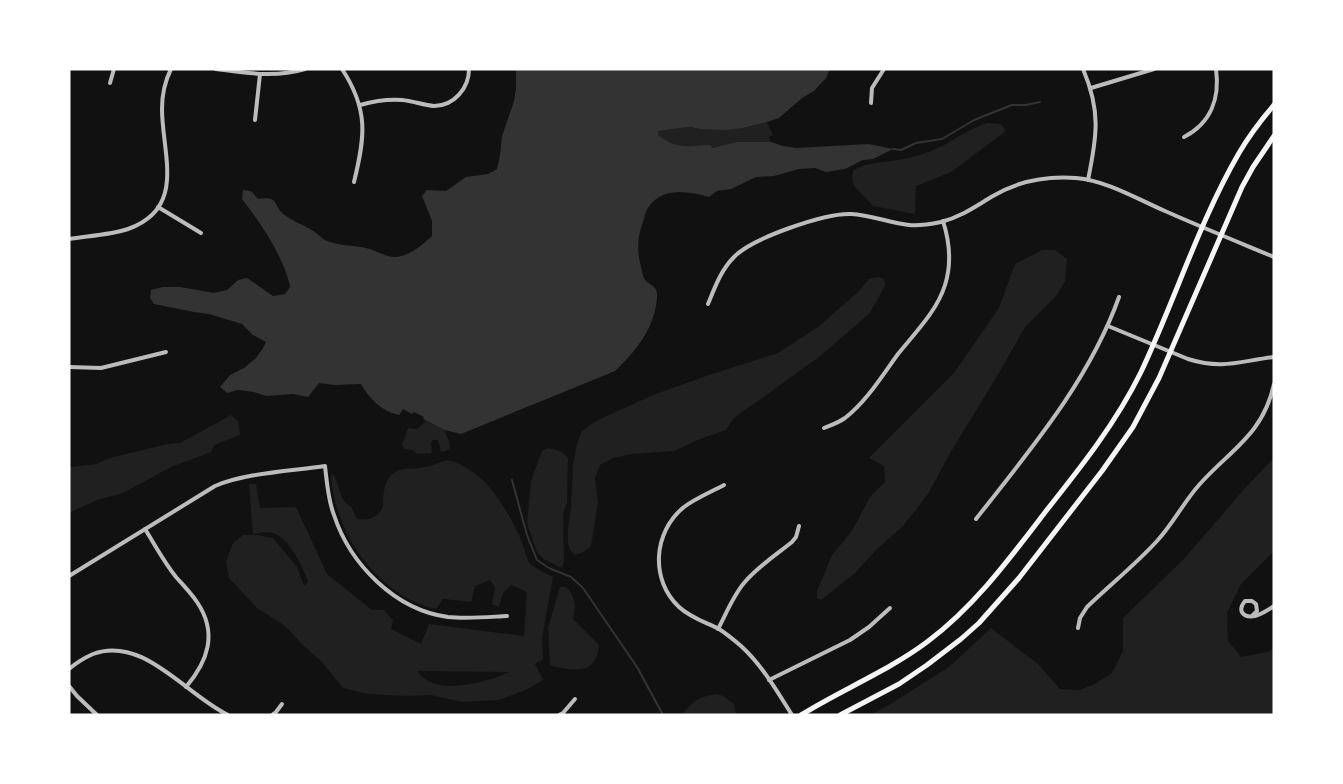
<svg xmlns="http://www.w3.org/2000/svg" width="1343" height="784" font-family="Commissioner,sans-serif">
  <style>
    .green { fill: #202020; fill-rule: evenodd }
    .water { fill: #333 }
    .lines { fill: none; stroke-linecap: round; stroke-linejoin: round }
    .stream { stroke: #333; stroke-width: 2 }
    .minor { stroke: #bcbcbc; stroke-width: 4 }
    .secondary { stroke: #f5f5f5; stroke-width: 5 }
  </style>
  <rect width="100%" height="100%" fill="#111"/>
  <g class="green">
    <path d="M767 122 773 135 769 137 771 142 713 148 709 145C686 146 678 151 658 136V131L690 127 700 129 754 125Z"/>
    <path d="M987 123 1001 124 1006 131 951 172 916 186 915 214 873 206 854 186 852 178 853 171C866 162 878 163 893 161 911 158 930 153 946 144 960 136 972 128 987 123Z"/>
    <polygon points="1042,250 1055,250 1067,259 1065,281 1057,295 1025,327 999,373 949,455 928,494 903,526 877,549 854,574 821,600 817,598 817,591 832,555 852,531 870,497 885,482 884,466 869,458 954,373 999,308 1015,264"/>
    <polygon points="878,277 884,279 885,285 870,313 819,357 734,418 726,430 700,439 674,451 632,454 613,458 600,465 595,478 598,503 591,546 582,553 575,555 570,550 568,543 568,528 571,507 573,465 577,444 582,431 596,421 653,395 709,375 778,353 818,327 858,292 869,279"/>
    <polygon points="231,415 238,421 240,435 214,445 211,452 171,467 123,493 97,500 69,513 69,467 96,464 113,457 168,444 180,443"/>
    <path d="M426 421 445 430C446 437 451 442 450 448L446 451 441 452 438 440H433L431 443 432 453 417 454 413 450 404 449 402 444 408 428 417 429Z"/>
    <path d="M547 448C556 449 562 451 568 458L567 502 563 514 564 561 562 568 545 560 537 552 527 523 531 481 542 451Z"/>
    <polygon points="1274,458 1274,551 1241,584 1227,613 1228,641 1241,657 1267,652 1274,648 1274,715 871,715 892,703 949,667 991,628 1038,664 1060,689 1079,690 1095,684 1112,673 1123,651 1123,618 1182,561 1247,486"/>
    <path d="M447 460C485 469 506 507 521 540 524 547 525 555 529 562 533 568 546 573 553 577L542 638 543 659 535 664 543 680 526 690 498 700 462 702 431 695 407 696 368 694 343 688 322 662 303 645 285 626 257 608 229 578 226 562 233 543 243 535H257L273 538 297 567 304 586 308 582C303 567 289 537 273 533 267 531 259 533 253 534L249 484H256L260 508 296 507 327 574 372 610H384L393 620 391 629 421 644 429 624 524 636 527 592 511 585 503 593 499 607 492 604 495 587 490 580 475 586 471 602 443 599 436 609C377 596 333 531 331 473L335 477 342 498 345 502 352 508 356 518C368 522 377 518 383 507 383 490 385 472 404 469 411 468 417 469 424 467 431 466 439 463 447 460ZM417 671 509 672H510C486 682 435 698 417 671Z"/>
    <path d="M560 587H566C576 596 576 607 573 619L599 645C598 652 597 659 592 664 584 673 561 669 550 665L548 628Z"/>
    <path d="M717 694 723 696 734 704 736 715H682C692 701 700 696 717 694Z"/>
  </g>
  <path class="water" d="M516 69H830L826 78 814 91 802 98 779 118 767 122 742 128 726 130 700 129 690 127 658 131V135C676 150 688 146 710 145L713 148 737 142H771L783 146 796 148 869 144 893 149 873 159 863 160 845 169 826 172 815 168 799 169 774 176 756 177 731 189 717 191 709 197C689 191 664 187 650 205 646 209 645 216 643 222 637 237 637 251 641 267 642 270 643 277 645 280 651 286 658 286 657 297 655 328 636 351 615 371L461 434 445 430 423 419 424 417 414 412 412 414 403 409 399 415C382 411 370 400 361 384L334 385 319 383 308 397 293 394 266 396 254 392 238 390 227 393 220 387 230 375 244 368 256 358 263 348 266 342 253 335 242 324 209 314 194 312 154 304 150 298 151 290 163 287H180L214 293 227 290 238 280 247 278 273 296 285 294 290 287C285 259 260 222 242 199L243 190 251 191 258 199C281 195 272 207 286 216 294 222 302 224 310 229 316 232 320 237 325 240 338 246 353 245 366 248 376 250 386 258 397 257 411 255 422 245 432 236V221L422 196 427 190 446 191 466 177 488 174 497 169 500 155 502 136 514 101 516 88Z"/>
  <g class="lines">
    <g class="stream">
      <polyline points="893,149 901,150 916,143 942,139 974,120 1012,105 1026,105 1040,102"/>
      <polyline points="512,480 527,535 537,560 549,568 571,577 583,588 637,667 663,715"/>
    </g>
    <g class="minor">
      <path d="M216 69C247 73 275 78 305 69"/>
      <path d="M342 69C369 110 365 137 354 182"/>
      <path d="M1083 69C1101 111 1097 136 1088 180"/>
      <polyline points="110,83 114,69"/>
      <polyline points="1091,88 1154,69"/>
      <polyline points="871,103 872,88 884,69"/>
      <path d="M360 105C374 101 387 99 402 100 413 101 423 105 434 106 454 106 469 88 469 69"/>
      <polyline points="255,120 260,74"/>
      <path d="M1184 137C1211 123 1220 98 1216 69"/>
      <polyline points="158,207 201,233"/>
      <path d="M69 239C87 236 110 235 128 229 187 208 162 154 162 109 162 95 165 81 171 69"/>
      <path d="M708 304C715 287 721 270 734 257 752 238 825 213 851 214 871 215 890 223 909 225 920 226 931 224 941 222 961 217 976 206 993 196 1018 181 1048 176 1076 178 1108 181 1137 199 1165 211 1201 227 1238 242 1274 257"/>
      <path d="M1108 326 1188 359C1223 370 1240 361 1274 357"/>
      <polyline points="69,367 101,368 166,352"/>
      <path d="M824 428C831 425 838 423 845 418 866 402 882 376 898 354 915 333 937 311 945 285 952 263 950 243 943 221"/>
      <path d="M724 485C711 492 696 498 684 507 653 532 650 580 679 607 691 618 705 622 719 629 727 634 734 640 741 646 762 665 777 691 792 715"/>
      <path d="M976 519C1030 450 1089 381 1119 297"/>
      <path d="M145 529C155 545 164 562 176 577 183 585 191 593 197 602 218 633 208 661 186 687"/>
      <path d="M69 576 215 486C245 473 291 471 325 466 327 483 328 500 334 515 350 564 395 610 448 617 467 619 488 617 507 616"/>
      <path d="M1252 616 1257 611 1256 604 1252 601H1245C1237 611 1243 618 1255 616 1262 614 1268 610 1274 606"/>
      <path d="M1078 628 1080 618 1087 607C1110 585 1136 564 1157 541 1173 524 1183 503 1199 485 1230 450 1263 435 1274 384"/>
      <path d="M718 629C726 614 733 596 744 583 757 567 776 555 792 542L796 537 799 526"/>
      <path d="M69 669C76 663 84 658 93 654 143 635 186 695 228 715"/>
      <polyline points="769,680 850,640 869,627 890,608"/>
      <polyline points="69,686 77,696 97,715"/>
      <polyline points="272,715 276,712 282,704"/>
      <polyline points="559,715 563,713 575,699"/>
    </g>
    <g class="secondary">
      <path d="M801 715C843 689 888 671 927 642 975 606 1010 558 1046 511 1081 467 1116 423 1141 372 1175 300 1199 222 1239 153 1249 136 1261 120 1274 105"/>
      <polyline points="840,715 899,684 927,665 961,639 979,623 1019,578 1102,471 1133,427 1159,378 1242,187 1253,167 1274,136"/>
    </g>
  </g>
  <rect width="1343" height="784" fill="none" stroke="#ffffff" stroke-width="141"/>
</svg>
